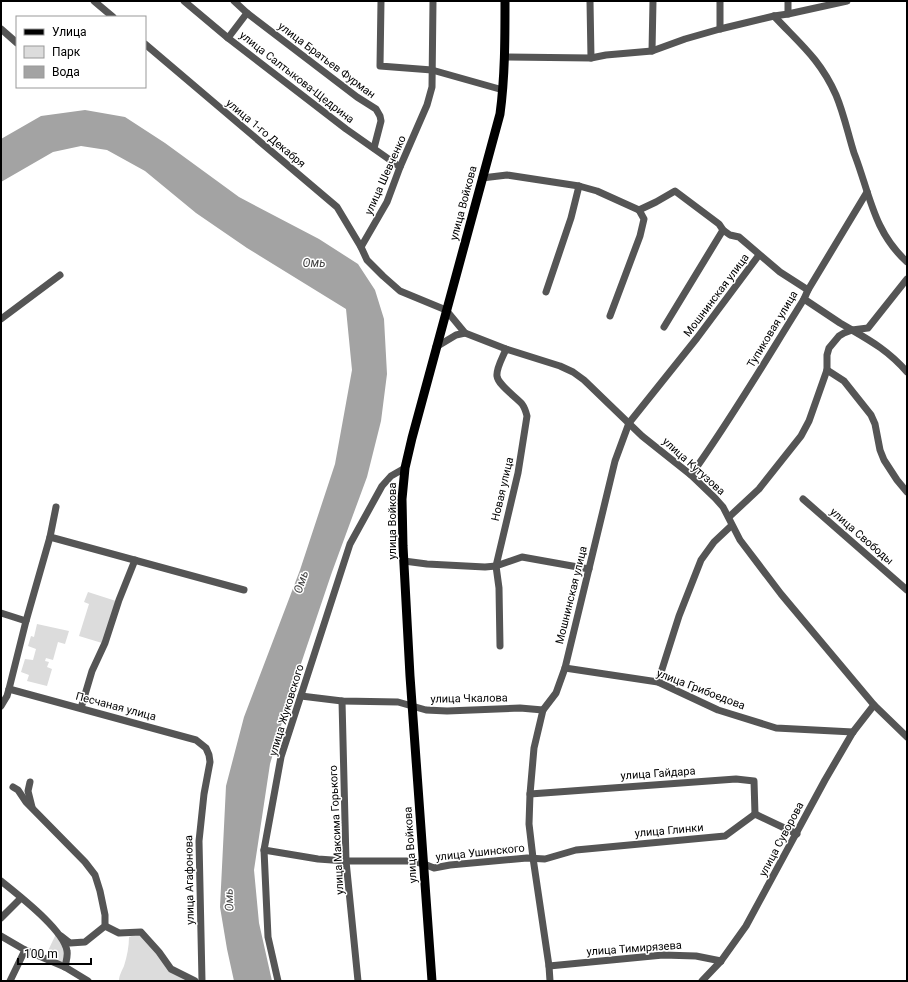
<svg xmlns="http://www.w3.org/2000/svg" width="908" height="982" font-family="Roboto,sans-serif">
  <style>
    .green { fill: #dcdcdc }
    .water { fill: #a3a3a3 }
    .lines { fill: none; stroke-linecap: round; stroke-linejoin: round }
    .minor { stroke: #555; stroke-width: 7 }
    .major { stroke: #000; stroke-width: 9 }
    .labels { text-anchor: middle; stroke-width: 3; stroke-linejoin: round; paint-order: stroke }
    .street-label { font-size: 11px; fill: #000; stroke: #fff }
    .water-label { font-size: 12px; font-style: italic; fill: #444; stroke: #fff }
  </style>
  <rect width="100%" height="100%" fill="#fff"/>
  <g class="green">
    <polygon points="88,592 116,601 102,643 79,636 89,604 84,602"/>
    <polygon points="37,624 69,631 65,644 58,642 53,660 46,658 45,661 49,662 47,667 52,669 47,686 27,681 29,675 21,672 25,659 33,660 36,649 28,646 31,636 34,637"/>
    <path d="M140 933 171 971 191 980 119 981C119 975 122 971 124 966 127 956 129 947 129 937Z"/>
    <polygon points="56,934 67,952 65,966 45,957"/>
  </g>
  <polygon class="water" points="85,110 125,117 165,143 239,197 319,239 358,264 375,290 384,319 387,374 381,421 367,477 332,572 286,708 270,764 254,870 259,923 272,981 234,981 227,949 220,907 226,786 244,717 300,570 335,464 352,370 346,309 247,248 196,213 145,171 107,150 81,146 53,152 1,182 1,139 41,116"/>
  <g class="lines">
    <g class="minor">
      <polyline points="94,1 113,17"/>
      <polyline points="184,1 228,38 346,129 400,167"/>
      <polyline points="234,1 247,13 357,97 376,109 380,116 381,121 374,148"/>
      <polyline points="381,1 380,66 432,70 503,90"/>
      <polyline points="433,1 432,87 427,105 400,167 387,202 361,247 367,260 383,276 400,291 446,310 465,333 506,349 560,366 573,372 584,380 642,436 691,475 715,498 723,507 740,540 781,594 874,705 907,737"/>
      <polyline points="590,1 591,58"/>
      <polyline points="788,1 788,14"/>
      <path d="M774 16C800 44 820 59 836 95 844 114 848 134 854 153 858 163 861 173 864 182 874 214 882 239 907 262"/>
      <polyline points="1,29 17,43"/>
      <polyline points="720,29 720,1"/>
      <polyline points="228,38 247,13"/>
      <polyline points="145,44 337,207 361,247"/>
      <polyline points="652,51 653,1"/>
      <polyline points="505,57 591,58 606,55 652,51 685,39 720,29 774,16 788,14 847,1"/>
      <polyline points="482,178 507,175 579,186 597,191 639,210 656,202 675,191 719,224 723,230 730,235 739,237 780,272 808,290"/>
      <polyline points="546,292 571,218 579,186"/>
      <path d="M804 299C816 307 828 315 840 323 867 339 886 348 907 372"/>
      <polyline points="610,316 640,236 644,219 639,210"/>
      <polyline points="1,319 60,275"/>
      <polyline points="664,327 723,230"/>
      <polyline points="436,347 456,335 465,333"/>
      <polyline points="827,370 844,381 871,415 875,424 880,450 884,460 897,480 907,492"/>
      <path d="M691 475C732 418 767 358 804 299L808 290 867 192"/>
      <polyline points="803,499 907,590"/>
      <polyline points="729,517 759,489 801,436 809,421 827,370 827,355 829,348 839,336 844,333 852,330 868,328 907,279"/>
      <polyline points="50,537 244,590"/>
      <polyline points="404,561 427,564 485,567 496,566 522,557 589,569"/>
      <polyline points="1,613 26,621"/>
      <path d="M500 646 499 588 496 566 518 473 527 416C526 412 525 408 522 404 516 397 498 385 497 376 496 368 503 357 506 349"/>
      <polyline points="565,668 658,682 718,710 776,728 853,732"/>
      <polyline points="658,682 679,616 701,560 714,542 731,526"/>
      <polyline points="9,689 196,740 206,748 209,755 210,762 204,794 199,841 202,981"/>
      <polyline points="301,696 342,701 398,702 426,710 447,711 520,708 543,710"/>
      <polyline points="342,701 346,861 358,981"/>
      <polyline points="1,706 7,696 9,689 26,621 50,537 56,507"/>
      <polyline points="81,708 92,671 105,643 119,600 135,560"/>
      <polyline points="30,782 28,791 32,807"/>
      <polyline points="13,787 18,790 26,802 85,862 95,875 100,891 105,915 105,926 85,942 70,943 61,936"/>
      <polyline points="530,794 736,779 754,781 755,814"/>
      <polyline points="264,850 318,859 346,861 413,861 424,864 434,868 450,865 527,858 545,859 576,850 725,836 755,814 797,834"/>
      <path d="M1 881C18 895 64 930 67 951 68 956 66 962 65 967"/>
      <polyline points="1,918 21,898"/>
      <polyline points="105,926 119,933 141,932 159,952 171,969 195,981"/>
      <polyline points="1,936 25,950 65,967 88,981"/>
      <polyline points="549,966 663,955 696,956 721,961"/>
      <polyline points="10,981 25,950"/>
      <polyline points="278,981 268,937 264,850 281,757 350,544 382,486 391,476 405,468"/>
      <polyline points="550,981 549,966 533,858 529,824 530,794 534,748 543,710 556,693 565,668 615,461 629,423 697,338 759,255"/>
      <polyline points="702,981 721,961 746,926 825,780 853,732 874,705"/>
    </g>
    <path class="major" d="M432 981 410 676 403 546 402 499 405 468 412 438 500 114C505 77 505 39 505 1"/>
  </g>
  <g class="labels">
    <g class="street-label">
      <text transform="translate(327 60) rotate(37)" y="4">улица Братьев Фурман</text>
      <text transform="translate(297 77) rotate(38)" y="4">улица Салтыкова-Щедрина</text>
      <text transform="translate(266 133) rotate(40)" y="4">улица 1-го Декабря</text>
      <text transform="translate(385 175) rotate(-66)" y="4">улица Шевченко</text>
      <text transform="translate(463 203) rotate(-75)" y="4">улица Войкова</text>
      <text transform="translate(716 295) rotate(-53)" y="4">Мошнинская улица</text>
      <text transform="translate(772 329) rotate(-59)" y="4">Тупиковая улица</text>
      <text transform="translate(694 466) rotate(42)" y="4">улица Кутузова</text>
      <text transform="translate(502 489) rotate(-77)" y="4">Новая улица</text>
      <text transform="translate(392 521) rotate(-90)" y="4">улица Войкова</text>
      <text transform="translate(862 536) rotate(41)" y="4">улица Свободы</text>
      <text transform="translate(571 595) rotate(-76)" y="4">Мошнинская улица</text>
      <text transform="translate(701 689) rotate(21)" y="4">улица Грибоедова</text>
      <text transform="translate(469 698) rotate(-1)" y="4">улица Чкалова</text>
      <text transform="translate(116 706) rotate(15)" y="4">Песчаная улица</text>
      <text transform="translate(286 710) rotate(-73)" y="4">улица Жуковского</text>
      <text transform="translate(658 773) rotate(-4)" y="4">улица Гайдара</text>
      <text transform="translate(336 830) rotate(-93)" y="4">улица Максима Горького</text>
      <text transform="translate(669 830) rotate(-5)" y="4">улица Глинки</text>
      <text transform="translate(781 839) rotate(-62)" y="4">улица Суворова</text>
      <text transform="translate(410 845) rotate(-94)" y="4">улица Войкова</text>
      <text transform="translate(480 852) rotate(-6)" y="4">улица Ушинского</text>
      <text transform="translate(189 880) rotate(-91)" y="4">улица Агафонова</text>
      <text transform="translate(634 948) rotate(-4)" y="4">улица Тимирязева</text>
    </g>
    <g class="water-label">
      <text x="314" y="267">Омь</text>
      <text transform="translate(301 582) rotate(-72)" y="4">Омь</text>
      <text transform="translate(229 900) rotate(-92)" y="4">Омь</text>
    </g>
  </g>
  <rect width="908" height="982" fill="none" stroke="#000000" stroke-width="4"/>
  <rect x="16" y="16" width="130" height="72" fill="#ffffff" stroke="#999999"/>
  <rect x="24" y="29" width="20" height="6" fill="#000000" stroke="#999999"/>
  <text x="52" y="36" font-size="12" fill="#000000">Улица</text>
  <rect x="24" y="46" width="20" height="12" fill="#dcdcdc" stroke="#999999"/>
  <text x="52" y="56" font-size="12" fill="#000000">Парк</text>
  <rect x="24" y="66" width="20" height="12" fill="#a3a3a3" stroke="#999999"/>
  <text x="52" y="76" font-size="12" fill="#000000">Вода</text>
  <path d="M18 958v6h73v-6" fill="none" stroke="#000000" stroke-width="2"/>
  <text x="24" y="958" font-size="12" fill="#000000" stroke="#ffffff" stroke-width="3" paint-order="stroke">100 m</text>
</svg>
